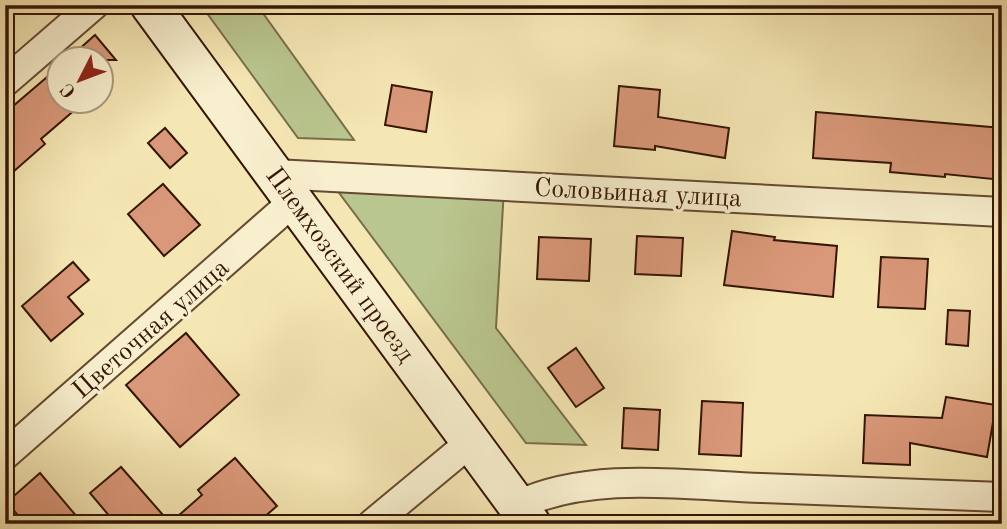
<svg xmlns="http://www.w3.org/2000/svg" width="1007" height="529" font-family="'Old Standard TT',serif">
  <style>
    .green { fill: #bac68f; stroke: #786e4a; stroke-width: 2 }
    .building { fill: #d99879; stroke: #351605; stroke-width: 2 }
    .lines { fill: none; stroke-linecap: round; stroke-linejoin: round }
    .minor-casing { stroke: #654a31; stroke-width: 32 }
    .secondary-casing { stroke: #351605; stroke-width: 42 }
    .minor { stroke: #f8efce; stroke-width: 28 }
    .secondary { stroke: #f8efce; stroke-width: 38 }
    .labels { text-anchor: middle; stroke-width: 7; stroke-linejoin: round; paint-order: stroke }
    .street-label { font-size: 26px; fill: #351605; stroke: #f8efce }
  </style>
  <rect width="100%" height="100%" fill="#f5e7b4"/>
  <filter id="stains"><feTurbulence type="fractalNoise" baseFrequency=".00286" numOctaves="4"/><feColorMatrix values="0 0 0 0 .2 0 0 0 0 .09 0 0 0 0 .02 0 0 0 .5 -.17"/></filter>
  <radialGradient id="worn" r=".72"><stop offset=".6" stop-color="#630" stop-opacity="0"/><stop offset="1" stop-color="#630" stop-opacity=".3"/></radialGradient>
  <g class="green">
    <polygon points="201,5 257,5 354,140 298,138"/>
    <polygon points="328,178 504,188 496,328 586,445 526,443"/>
  </g>
  <g class="building">
    <polygon points="95,35 116,60 67,60"/>
    <polygon points="60,66 60,102 84,102 41,139 45,144 5,179 5,113"/>
    <polygon points="392,85 432,92 426,132 385,125"/>
    <polygon points="619,86 660,90 658,117 729,128 725,158 655,146 655,150 614,146"/>
    <polygon points="816,112 1002,128 1002,180 945,174 945,177 890,172 891,163 813,158"/>
    <polygon points="165,128 187,153 170,168 148,143"/>
    <polygon points="163,184 200,225 164,256 128,214"/>
    <polygon points="732,231 775,237 774,240 837,246 833,297 724,285"/>
    <polygon points="637,236 683,238 681,276 635,274"/>
    <polygon points="539,237 591,239 589,281 537,279"/>
    <polygon points="881,257 928,259 925,309 878,307"/>
    <polygon points="73,262 89,280 68,297 83,314 51,341 22,306"/>
    <polygon points="948,310 970,311 968,346 946,344"/>
    <polygon points="186,333 239,395 180,447 126,385"/>
    <polygon points="576,348 604,388 576,407 548,368"/>
    <polygon points="946,397 996,405 987,457 910,443 910,465 863,463 865,415 942,418"/>
    <polygon points="702,401 743,403 741,456 699,454"/>
    <polygon points="624,408 660,410 658,450 622,448"/>
    <polygon points="235,458 277,506 256,524 116,524 90,493 121,467 170,523 202,495 198,490"/>
    <polygon points="40,473 83,524 25,524 7,502"/>
  </g>
  <g class="lines">
    <defs>
      <g id="minor">
        <polyline points="5,82 94,5"/>
        <polyline points="275,174 1002,212"/>
        <polyline points="5,455 294,201"/>
        <path d="M518 505C592 471 683 485 761 488 841 491 922 494 1002 497"/>
        <polyline points="372,524 472,441"/>
      </g>
      <polyline id="secondary" points="150,5 531,524"/>
    </defs>
    <use href="#minor" class="minor-casing"/>
    <use href="#secondary" class="secondary-casing"/>
    <use href="#minor" class="minor"/>
    <use href="#secondary" class="secondary"/>
  </g>
  <g class="labels">
    <g class="street-label">
      <text transform="translate(638 192) rotate(3)" y="9">Соловьиная улица</text>
      <text transform="translate(341 264) rotate(54)" y="9">Племхозский проезд</text>
      <text transform="translate(150 328) rotate(-41)" y="9">Цветочная улица</text>
    </g>
  </g>
  <rect width="1007" height="529" fill="none" stroke="#f5e7b4" stroke-width="28"/>
  <rect x="7" y="7" width="993" height="515" fill="none" stroke="#351605" stroke-width="3.5"/>
  <rect x="14" y="14" width="979" height="501" fill="none" stroke="#351605" stroke-width="2"/>
  <g transform="translate(80 80) rotate(228)"><circle r="33" fill="#f8efce" stroke="#aa987e" stroke-width="2"/>
  <path d="M0-5L12 26L0 18L-12 26Z" fill="#8f2418"/>
  <text y="-10" font-size="19" font-weight="bold" text-anchor="middle" fill="#351605">С</text>
  </g>
  <rect width="100%" height="100%" filter="url(#stains)"/>
  <rect width="100%" height="100%" fill="url(#worn)"/>
</svg>
